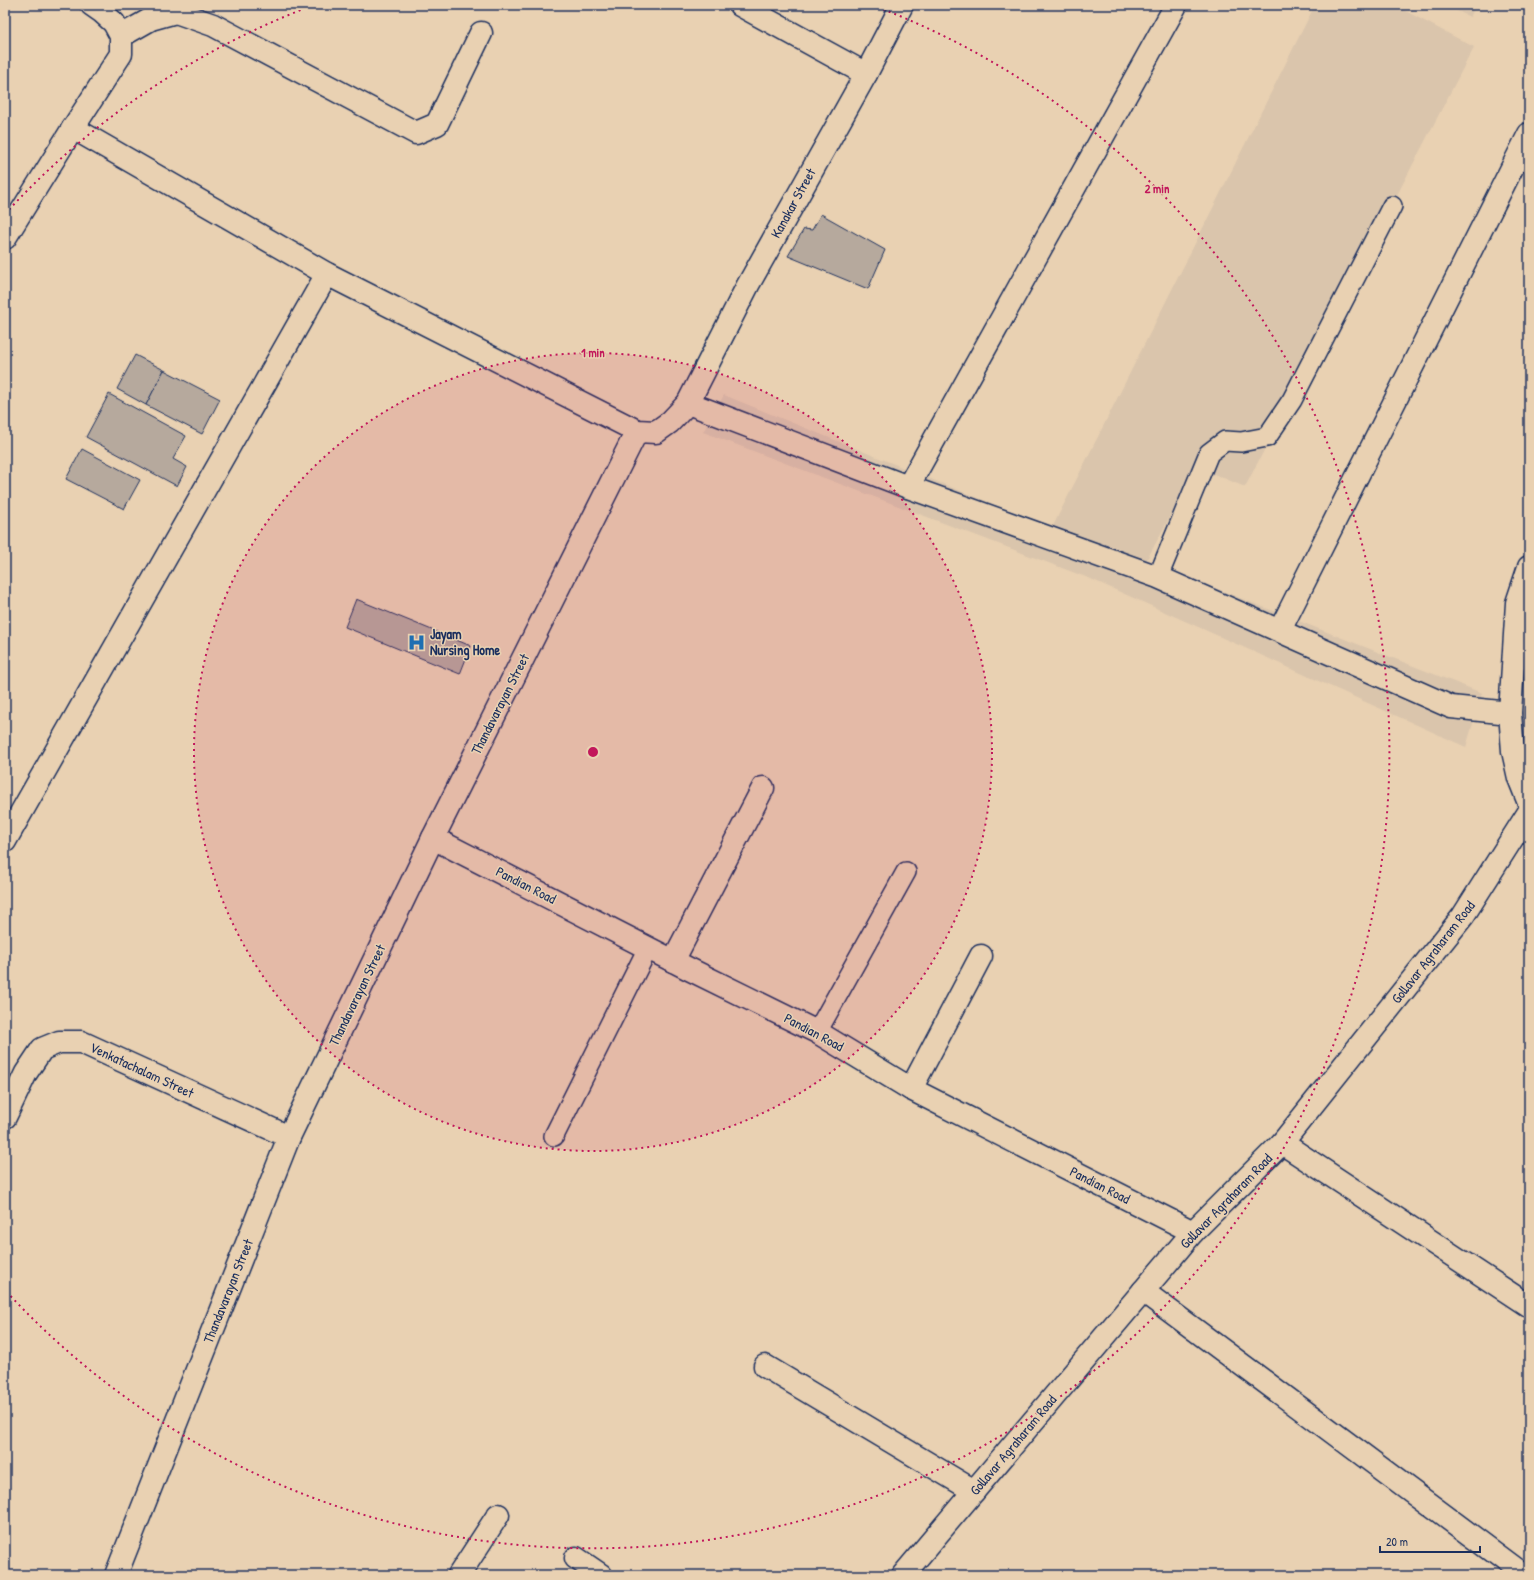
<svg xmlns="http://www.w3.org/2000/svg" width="1534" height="1580" font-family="'Patrick Hand',sans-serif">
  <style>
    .built { fill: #dac5ac }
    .building { fill: #b6a99d; stroke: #1b2f5e }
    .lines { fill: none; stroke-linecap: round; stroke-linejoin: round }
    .lane-casing { stroke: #1b2f5e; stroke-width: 22 }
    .street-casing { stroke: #1b2f5e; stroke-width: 25 }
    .secondary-casing { stroke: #1b2f5e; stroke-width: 25 }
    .lane { stroke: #e9d1b2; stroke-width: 19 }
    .street { stroke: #e9d1b2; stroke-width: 22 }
    .secondary { stroke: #e9d1b2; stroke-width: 22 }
    .ring { fill: none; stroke: #c2185b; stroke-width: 2; stroke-dasharray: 2 4 }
    .labels { text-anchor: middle; stroke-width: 3; stroke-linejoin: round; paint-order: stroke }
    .street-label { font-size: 14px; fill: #1b2f5e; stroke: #e9d1b2 }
    .poi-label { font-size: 14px; font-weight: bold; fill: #1b2f5e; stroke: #e9d1b2; text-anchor: start }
    .centre { fill: #c2185b; stroke: #e9d1b2; stroke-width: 2 }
    .ring-label { font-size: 12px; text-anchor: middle; font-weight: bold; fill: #c2185b; stroke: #e9d1b2; stroke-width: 3; stroke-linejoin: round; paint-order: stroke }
  </style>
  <rect width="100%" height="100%" fill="#e9d1b2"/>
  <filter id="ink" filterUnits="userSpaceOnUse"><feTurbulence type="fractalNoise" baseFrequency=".025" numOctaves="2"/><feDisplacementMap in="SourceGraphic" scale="8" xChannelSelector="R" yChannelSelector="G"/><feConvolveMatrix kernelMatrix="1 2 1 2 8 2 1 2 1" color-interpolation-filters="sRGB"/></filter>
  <g filter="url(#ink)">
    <g class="built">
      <polygon points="1315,5 1394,5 1474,47 1245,487 1197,467 1146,561 1482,693 1466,747 1091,579 703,432 724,395 1052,528"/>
      <polygon points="1445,5 1476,5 1470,17"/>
    </g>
    <g class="building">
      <polygon points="821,214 885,250 868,289 788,256 804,229 812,230"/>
      <polygon points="135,355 164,370 146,405 117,389"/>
      <polygon points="164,370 220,399 202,434 146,405"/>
      <polygon points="109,394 186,436 173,459 187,467 177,486 86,437"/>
      <polygon points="82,449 140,480 124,509 66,479"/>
      <polygon points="356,599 471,646 460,674 345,627"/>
    </g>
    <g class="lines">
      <defs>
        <g id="lane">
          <polyline points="1158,577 1209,453 1225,441 1241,442 1267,437 1292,400 1392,206"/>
          <polyline points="817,1032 906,872"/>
          <polyline points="554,1136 648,948"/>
        </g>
        <g id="street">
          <polyline points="740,5 866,74"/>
          <polyline points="121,36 151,19 176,12 213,25 416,133 437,124 481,33"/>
          <polyline points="73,128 327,274 637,431 656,432 670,422 688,403 748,285 866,74 902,5"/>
          <polyline points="5,238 73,128 121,54 121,36 114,23 102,12 92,5"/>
          <polyline points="688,403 908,487 1158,577 1451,707 1510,713"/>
          <polyline points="908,487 1176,5"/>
          <polyline points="1280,630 1529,134"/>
          <polyline points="433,838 689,969 817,1032 911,1089 1193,1232"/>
          <polyline points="5,841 327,274"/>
          <polyline points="673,961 763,788"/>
          <polyline points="911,1089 981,956"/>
          <polyline points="5,1117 26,1073 42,1049 59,1042 81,1042 289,1137"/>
          <polyline points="1282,1143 1529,1306"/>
          <polyline points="1143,1291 1524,1575"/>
          <polyline points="765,1366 974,1491"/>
          <polyline points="576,1558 601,1575"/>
          <polyline points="116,1575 289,1137 433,838 637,431"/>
          <polyline points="459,1575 498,1515"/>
        </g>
        <g id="secondary">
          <polyline points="1529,567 1517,603 1510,713 1513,751 1519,778 1529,803"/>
          <polyline points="903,1575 1193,1232 1282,1143 1463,916 1529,812"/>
        </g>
      </defs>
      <use href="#lane" class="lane-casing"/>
      <use href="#street" class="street-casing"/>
      <use href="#secondary" class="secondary-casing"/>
      <use href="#lane" class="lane"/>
      <use href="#street" class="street"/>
      <use href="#secondary" class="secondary"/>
    </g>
  </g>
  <circle cx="593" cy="752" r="399" fill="#c2185b" fill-opacity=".12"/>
  <g class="ring">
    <circle cx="593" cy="752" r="399"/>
    <path d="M5 214A797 797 0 0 1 314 5M872 5A797 797 0 1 1 5 1290"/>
  </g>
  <defs>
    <symbol id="hospital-bare" viewBox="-9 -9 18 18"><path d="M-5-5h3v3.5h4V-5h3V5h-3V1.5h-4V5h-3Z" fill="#1f6fb2" stroke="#e9d1b2" stroke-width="2.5" paint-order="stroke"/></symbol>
  </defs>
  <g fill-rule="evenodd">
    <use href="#hospital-bare" x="404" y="630" width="25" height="25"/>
  </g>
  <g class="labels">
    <g class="street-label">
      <text transform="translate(793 203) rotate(-61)" y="5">Kanakar Street</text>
      <text transform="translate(500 704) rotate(-63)" y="5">Thandavarayan Street</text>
      <text transform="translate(526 885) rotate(27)" y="5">Pandian Road</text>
      <text transform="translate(1433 952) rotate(-52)" y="5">Gollavar Agraharam Road</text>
      <text transform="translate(357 995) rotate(-64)" y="5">Thandavarayan Street</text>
      <text transform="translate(814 1032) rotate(28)" y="5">Pandian Road</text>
      <text transform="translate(142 1070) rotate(25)" y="5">Venkatachalam Street</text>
      <text transform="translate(1100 1185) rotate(27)" y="5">Pandian Road</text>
      <text transform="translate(1226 1201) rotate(-46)" y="5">Gollavar Agraharam Road</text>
      <text transform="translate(228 1291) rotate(-68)" y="5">Thandavarayan Street</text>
      <text transform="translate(1013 1445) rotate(-50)" y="5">Gollavar Agraharam Road</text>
    </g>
    <g class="poi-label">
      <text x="430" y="639">Jayam<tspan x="430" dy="16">Nursing Home</tspan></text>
    </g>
  </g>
  <circle cx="593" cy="752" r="6" class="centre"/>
  <g class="ring-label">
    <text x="1157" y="193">2 min</text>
    <text x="593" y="357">1 min</text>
  </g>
  <rect width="1534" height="1580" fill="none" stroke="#e9d1b2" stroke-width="20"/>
  <rect x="10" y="10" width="1514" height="1560" fill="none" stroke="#1b2f5e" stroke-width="1.5" filter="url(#ink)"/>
  <path d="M1380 1546v6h100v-6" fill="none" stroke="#1b2f5e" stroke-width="2"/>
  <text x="1386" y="1546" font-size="12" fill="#1b2f5e" stroke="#e9d1b2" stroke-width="3" paint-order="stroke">20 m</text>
</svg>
